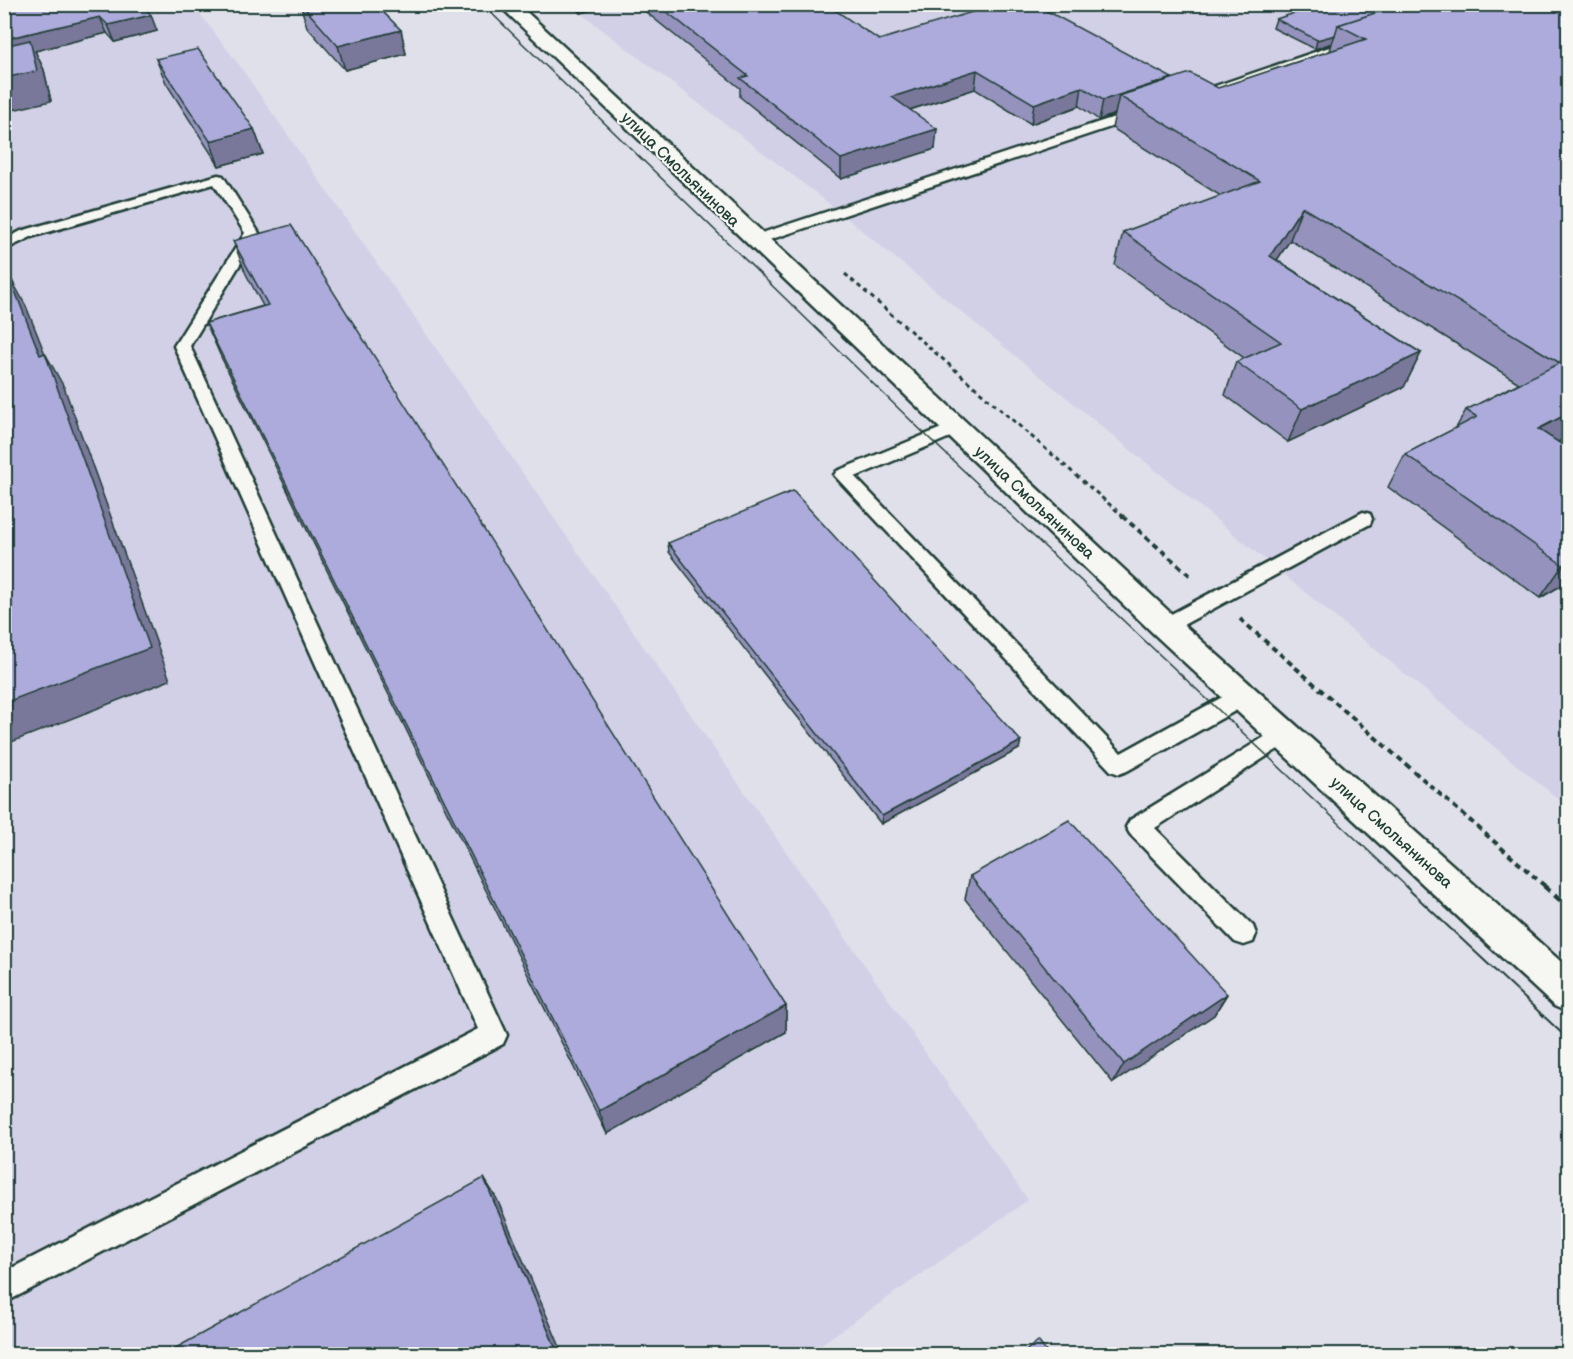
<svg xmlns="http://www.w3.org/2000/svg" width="1573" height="1359" font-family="'Balsamiq Sans',sans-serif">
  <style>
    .built { fill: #d1d0e6 }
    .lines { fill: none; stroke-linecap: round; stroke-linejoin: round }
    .service-casing { stroke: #1f3d34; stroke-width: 5 }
    .tertiary-casing { stroke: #1f3d34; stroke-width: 5 }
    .path-far2 { stroke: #1f3d34; stroke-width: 3; stroke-dasharray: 4.5 4; stroke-linecap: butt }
    .path-far1 { stroke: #1f3d34; stroke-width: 4; stroke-dasharray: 6 4.5; stroke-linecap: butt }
    .path { stroke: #1f3d34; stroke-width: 4.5; stroke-dasharray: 8 6; stroke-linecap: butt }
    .service { fill: #f6f6f2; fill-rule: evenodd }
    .tertiary { fill: #f6f6f2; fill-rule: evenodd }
    .tram-far1 { stroke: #1f3d34; stroke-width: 1.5 }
    .tram { stroke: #1f3d34; stroke-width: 2 }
    .wall { fill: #9593bd; stroke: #1f3d34; stroke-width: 1.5 }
    .shaded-wall { fill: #79789a; stroke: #1f3d34; stroke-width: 1.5 }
    .building { fill: #adabdc; stroke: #1f3d34; stroke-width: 1.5 }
    .labels { text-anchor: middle; stroke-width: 4.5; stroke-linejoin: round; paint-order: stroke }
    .street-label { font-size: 16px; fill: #1f3d34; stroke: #f6f6f2 }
  </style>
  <rect width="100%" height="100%" fill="#e0e0eb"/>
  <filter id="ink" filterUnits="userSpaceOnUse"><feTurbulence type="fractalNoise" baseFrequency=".0167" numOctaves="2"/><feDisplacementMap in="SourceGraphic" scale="12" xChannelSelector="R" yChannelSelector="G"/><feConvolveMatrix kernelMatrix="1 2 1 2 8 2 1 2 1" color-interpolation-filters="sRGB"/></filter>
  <g filter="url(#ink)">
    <g class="built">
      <polygon points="5,5 193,5 237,62 1028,1200 807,1354 5,1354"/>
      <polygon points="570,5 1568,5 1568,807 817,194"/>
    </g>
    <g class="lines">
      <defs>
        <g id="service">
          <polygon points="1356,38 1360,39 1360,45 1197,99 1192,100 1186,96"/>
          <polygon points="1139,109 1144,110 1144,116 760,243 755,244 748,240 750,237"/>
          <polygon points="218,175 223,176 259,233 190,346 507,1035 503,1044 4,1303 4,1272 478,1029 174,346 245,233 214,184 31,237 4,250 4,240 21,231"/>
          <polygon points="956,422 965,428 962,432 855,477 1121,753 1235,690 1243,688 1251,690 1254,696 1251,702 1127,771 1119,774 1111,771 834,475 837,471"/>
          <polygon points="1363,512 1370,514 1372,519 1370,524 1172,631 1165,634 1158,631 1155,626 1158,621"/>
          <polygon points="1284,725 1292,728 1295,734 1292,740 1155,828 1253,926 1256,934 1253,942 1244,945 1235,942 1130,834 1126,827 1130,820"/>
        </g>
        <polygon id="tertiary" points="498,4 518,4 1176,618 1568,968 1568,1012 1554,1006 1154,634"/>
      </defs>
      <use href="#service" class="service-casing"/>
      <use href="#tertiary" class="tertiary-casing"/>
      <polyline class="path-far2" points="845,274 1124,517"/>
      <g class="path-far1">
        <polyline points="1122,516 1192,577"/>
        <polyline points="1240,619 1546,887"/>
      </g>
      <polyline class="path" points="1544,886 1568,907"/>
      <use href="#service" class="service"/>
      <use href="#tertiary" class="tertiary"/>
      <polyline class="tram-far1" points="482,4 930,439 1407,887"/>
      <polyline class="tram" points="1405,886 1568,1039"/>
    </g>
    <g class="wall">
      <polygon points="4,4 142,4 157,31 115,42 107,33 35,51 44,70 51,101 7,45 4,41"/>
      <polygon points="300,4 375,4 401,30 406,54 345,70 307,27"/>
      <polygon points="571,4 615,4 581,13"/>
      <polygon points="636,4 826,4 879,40 1172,78 1172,79 1218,88 1330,51 1332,43 1315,49 1273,28 1276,19 1394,7 1455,9 1569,4 1569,436 1557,442 1569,449 1569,581 1540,598 1388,487 1405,454 1456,428 1466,410 1519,383 1290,240 1277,260 1421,353 1404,387 1288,442 1225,395 1236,362 1244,358 1115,265 1123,232 1221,196 1112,128 1115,114 1099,120 1079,106 1031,124 975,89 910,110 935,149 841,179 740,97 740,88"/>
      <polygon points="156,59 254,129 263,154 219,166 166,83"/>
      <polygon points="233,241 786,1006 786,1032 607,1134 221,357 206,323 263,306 246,274"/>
      <polygon points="668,543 1019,749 881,824 669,552"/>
      <polygon points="970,876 1227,994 1214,1015 1113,1083 965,899"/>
    </g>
    <g class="shaded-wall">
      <polygon points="580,4 615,4 581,13"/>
      <polygon points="151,15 157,31 115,42 108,25"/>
      <polygon points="100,17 107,33 35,51 44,70 51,101 4,112 4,78 13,56 5,39"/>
      <polygon points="401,30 406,54 345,70 338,46"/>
      <polygon points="1335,35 1332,43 1315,49 1317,40"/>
      <polygon points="977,70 975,89 890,116 892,97"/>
      <polygon points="1172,78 1168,97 1119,96 1115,114 1099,120 1103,100"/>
      <polygon points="1082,87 1079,106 1031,124 1034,104"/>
      <polygon points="254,129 263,154 219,166 210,141"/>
      <polygon points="937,129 935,149 841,179 841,159"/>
      <polygon points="1302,207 1290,240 1258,289 1270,256"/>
      <polygon points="8,273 26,306 49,364 45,353 64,387 170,680 4,745"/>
      <polygon points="1421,353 1404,387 1288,442 1302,409"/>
      <polygon points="1569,413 1569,436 1518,463 1538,429"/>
      <polygon points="1569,562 1569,581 1540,598 1563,565"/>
      <polygon points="1021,741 1019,749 881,824 882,816"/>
      <polygon points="1227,994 1214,1015 1113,1083 1124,1064"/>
      <polygon points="786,1006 786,1032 607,1134 599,1111"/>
      <polygon points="484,1178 497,1199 563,1354 558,1354"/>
    </g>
    <g class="building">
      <polygon points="4,4 142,4 151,15 108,25 100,17 5,39"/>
      <polygon points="301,4 375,4 401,30 338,46"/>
      <polygon points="657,4 826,4 879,40 999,4 1034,4 1172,78 1103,100 1082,87 1034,104 977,70 892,97 937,129 841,159 740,78 748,76"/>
      <polygon points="1324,4 1388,4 1394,7 1338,25 1335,35 1317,40 1276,19"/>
      <polygon points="1403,4 1444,4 1455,9 1470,4 1569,4 1569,413 1538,429 1569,449 1569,562 1563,565 1405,454 1477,417 1466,410 1560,363 1302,207 1270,256 1421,353 1302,409 1236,362 1281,342 1123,232 1260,181 1119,96 1190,73 1218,88 1366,39 1338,25"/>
      <polygon points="30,40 37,71 4,78 4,46"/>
      <polygon points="198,49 254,129 210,141 156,59"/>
      <polygon points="291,225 786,1006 599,1111 206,323 268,305 233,241"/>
      <polygon points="4,273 8,273 40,355 45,353 150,648 4,703"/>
      <polygon points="793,491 1021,741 882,816 668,543"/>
      <polygon points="1069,820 1227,994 1124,1064 970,876"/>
      <polygon points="484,1178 558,1354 165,1354"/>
      <polygon points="1038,1341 1048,1354 1022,1354"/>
    </g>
  </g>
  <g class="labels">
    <g class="street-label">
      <text transform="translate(681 169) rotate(44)" y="6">улица Смольянинова</text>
      <text transform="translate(1035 502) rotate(43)" y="6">улица Смольянинова</text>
      <text transform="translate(1392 832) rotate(42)" y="6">улица Смольянинова</text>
    </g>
  </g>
  <rect width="1573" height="1359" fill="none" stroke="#f6f6f2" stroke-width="24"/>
  <rect x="12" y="12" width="1549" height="1335" fill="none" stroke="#1f3d34" stroke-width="2" filter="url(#ink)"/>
</svg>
